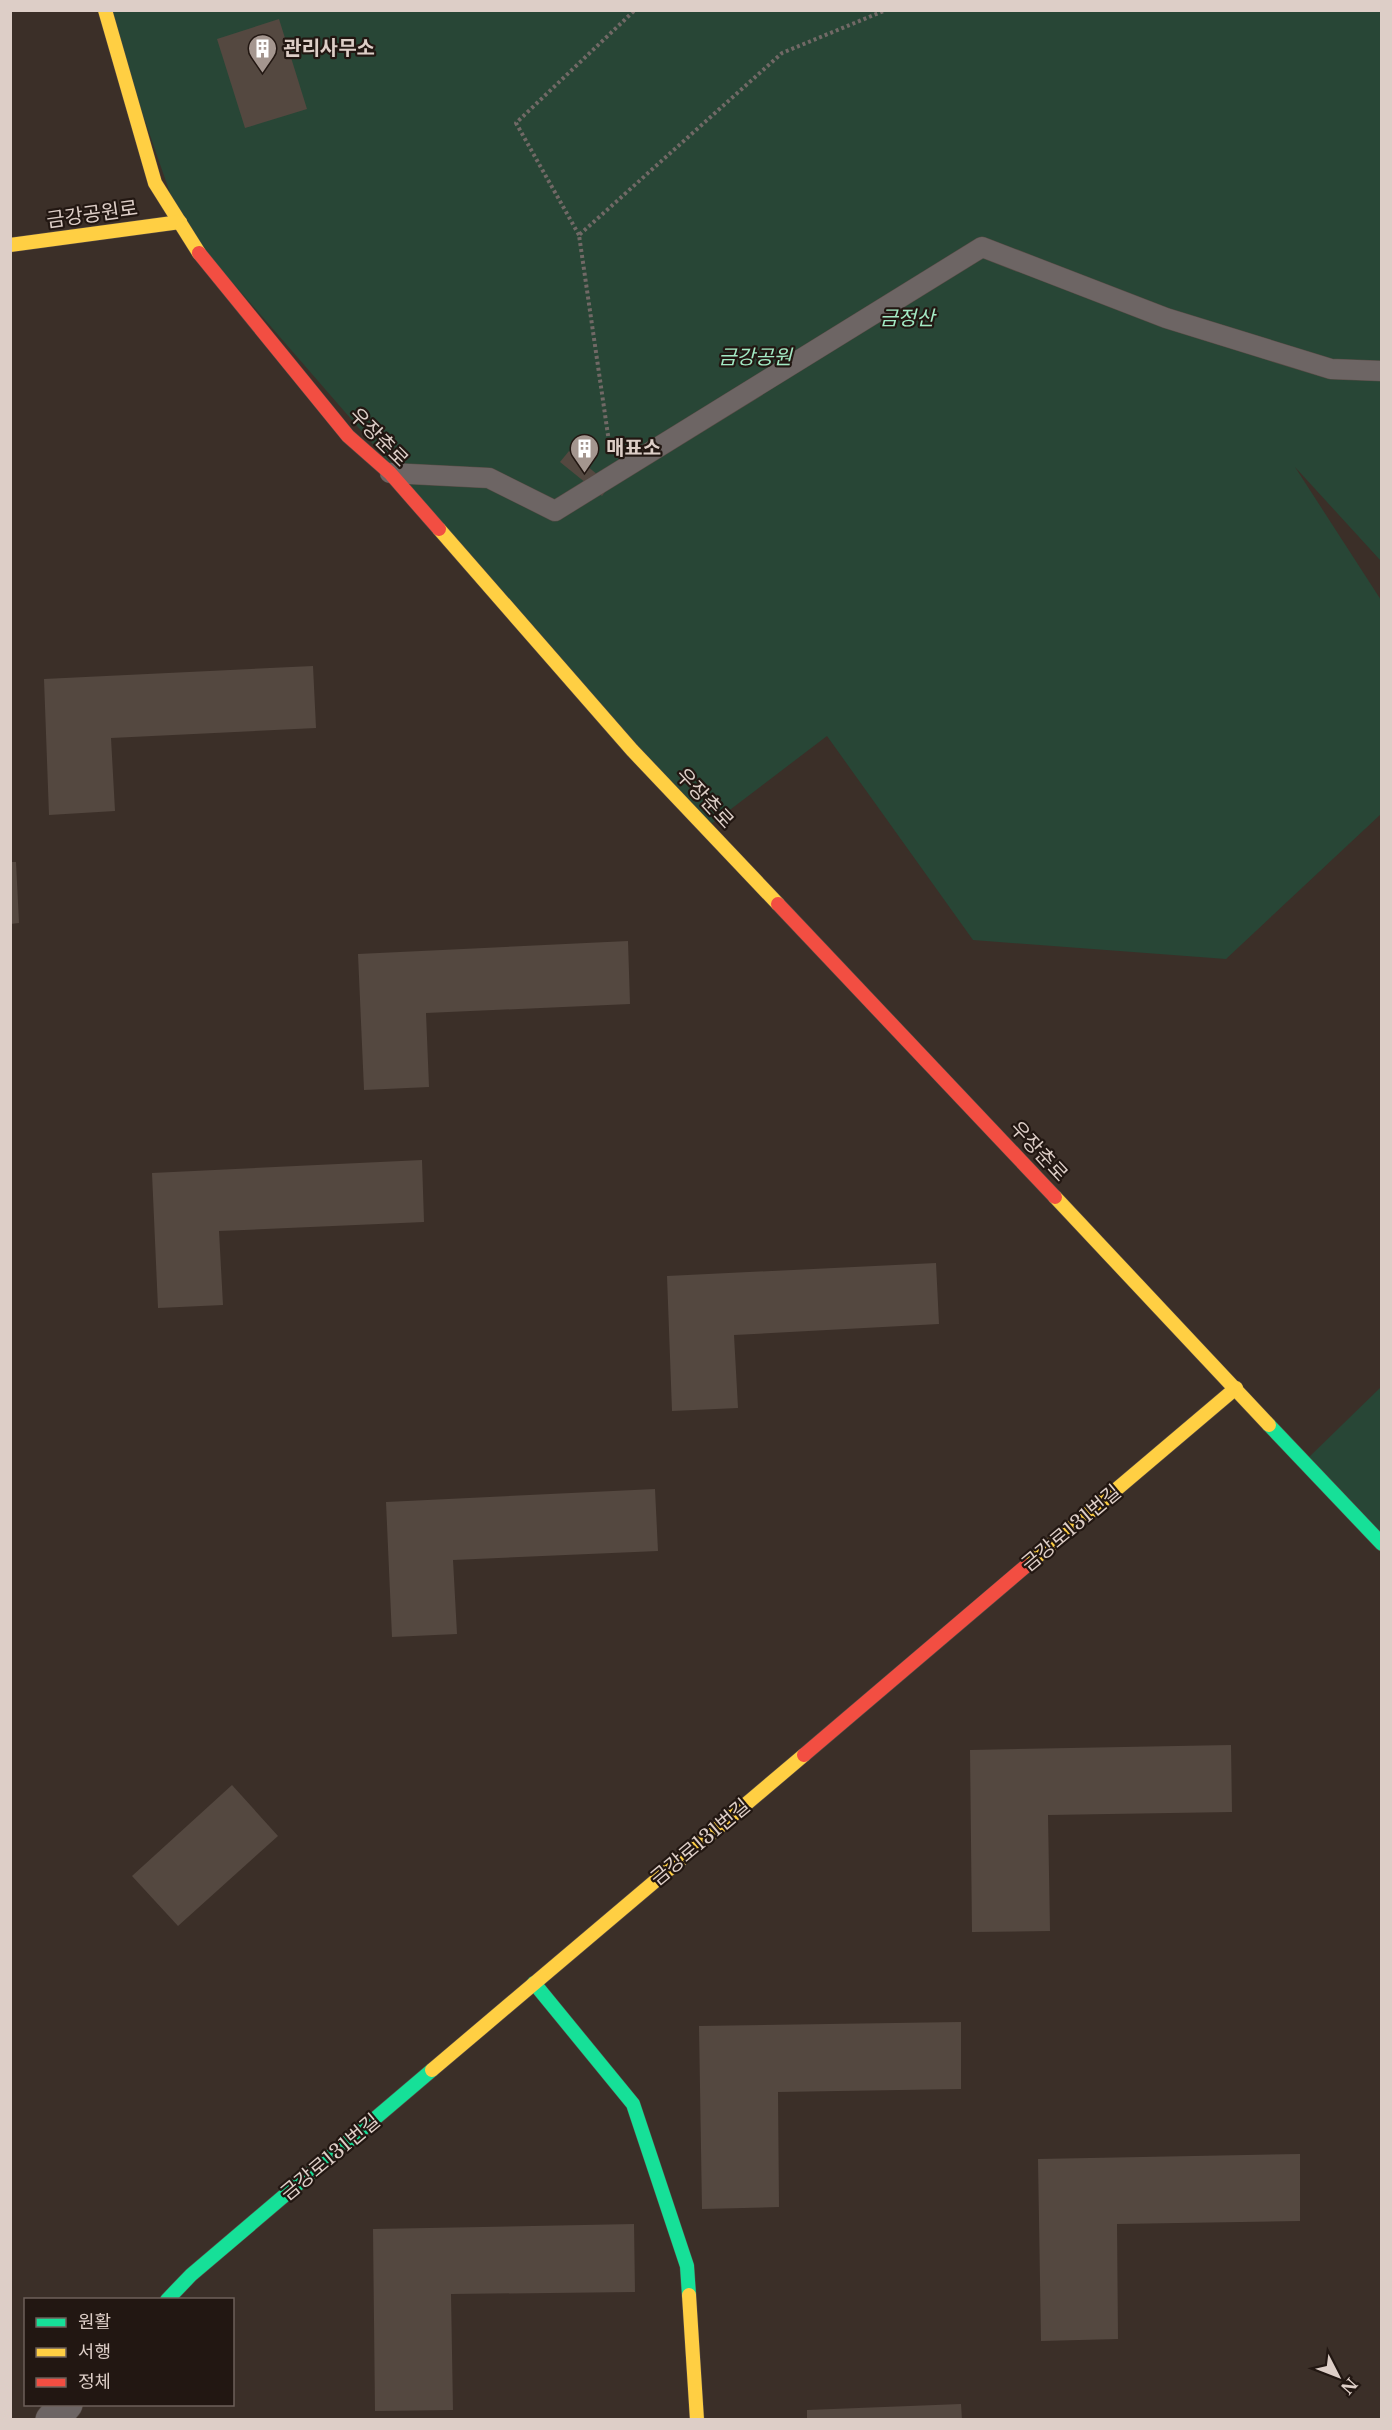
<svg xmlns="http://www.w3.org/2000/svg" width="1392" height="2430" font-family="'Libre Baskerville','Noto Sans KR',serif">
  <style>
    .green { fill: #284636 }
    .building { fill: #544840 }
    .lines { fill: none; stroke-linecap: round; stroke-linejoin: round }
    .lane-casing { stroke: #574c46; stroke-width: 21 }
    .street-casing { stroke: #574c46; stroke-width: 34 }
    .fast-casing { stroke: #574c46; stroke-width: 15 }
    .slow-casing { stroke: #574c46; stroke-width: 15 }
    .jam-casing { stroke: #574c46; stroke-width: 15 }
    .path { stroke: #716966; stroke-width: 4; stroke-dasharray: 3 3; stroke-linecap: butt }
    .lane { stroke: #6d6564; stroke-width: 20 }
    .street { stroke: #6d6564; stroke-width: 33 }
    .fast { stroke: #16e098; stroke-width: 14 }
    .slow { stroke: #ffcf43; stroke-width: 14 }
    .jam { stroke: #f24e42; stroke-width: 14 }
    .labels { text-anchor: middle; stroke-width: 4.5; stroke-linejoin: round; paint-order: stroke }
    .poi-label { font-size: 20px; font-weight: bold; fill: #ddcec7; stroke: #221712; text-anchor: start }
    .street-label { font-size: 20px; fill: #ddcec7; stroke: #221712 }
    .park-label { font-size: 20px; font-style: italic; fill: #a3eac4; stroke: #221712 }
  </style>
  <rect width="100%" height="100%" fill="#3b2f28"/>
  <g class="green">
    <polygon points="107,11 1381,11 1381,561 1295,467 1381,600 1381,814 1226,959 973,940 827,736 706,828 180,222"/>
    <polygon points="1381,1387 1381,1544 1304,1462"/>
  </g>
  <g class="building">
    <polygon points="279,19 307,109 245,128 217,39"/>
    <polygon points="569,451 610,485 602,496 560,462"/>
    <polygon points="313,666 316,728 111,738 115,811 49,815 44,679"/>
    <polygon points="10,862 16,862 19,923 10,924"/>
    <polygon points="628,941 630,1004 426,1013 429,1087 364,1090 358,954"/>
    <polygon points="422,1160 424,1222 219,1231 223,1305 158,1308 152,1173"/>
    <polygon points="936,1263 939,1324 734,1335 738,1408 672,1411 667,1276"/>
    <polygon points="655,1489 658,1551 453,1560 457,1634 392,1637 386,1502"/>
    <polygon points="1231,1745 1232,1812 1048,1815 1050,1931 972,1932 970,1750"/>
    <polygon points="232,1785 278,1836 178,1926 132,1876"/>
    <polygon points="961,2022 961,2089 778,2092 779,2207 702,2209 699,2026"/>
    <polygon points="1300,2154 1300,2221 1117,2224 1118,2339 1041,2341 1038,2159"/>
    <polygon points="634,2224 635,2292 451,2294 453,2410 375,2411 373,2229"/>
    <polygon points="961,2404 962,2420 807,2420 807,2410"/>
  </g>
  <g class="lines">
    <defs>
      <polyline id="lane" points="390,473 489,478 555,511 982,247 1166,318 1331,369 1382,371"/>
      <polyline id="street" points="52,2420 66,2404"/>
      <g id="fast">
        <polyline points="1269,1425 1382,1544"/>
        <polyline points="534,1983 633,2104 687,2266 689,2295"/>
        <polyline points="167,2300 191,2275 432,2070"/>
      </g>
      <g id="slow">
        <polyline points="105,10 155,183 199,253"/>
        <polyline points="10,245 180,222"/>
        <polyline points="439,529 632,750 778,904"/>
        <polyline points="1055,1197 1269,1425"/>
        <polyline points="1026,1566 1236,1388"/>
        <polyline points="432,2070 804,1755"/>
        <polyline points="689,2295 697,2420"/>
      </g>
      <g id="jam">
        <polyline points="199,253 348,436 390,473 439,529"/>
        <polyline points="778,904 1055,1197"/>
        <polyline points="804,1755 1026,1566"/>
      </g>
    </defs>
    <use href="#lane" class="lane-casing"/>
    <use href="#street" class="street-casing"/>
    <use href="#fast" class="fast-casing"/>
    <use href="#slow" class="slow-casing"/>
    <use href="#jam" class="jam-casing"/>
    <g class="path">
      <polyline points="579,235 516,123 635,10"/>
      <polyline points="609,442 579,235 782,53 886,10"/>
    </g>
    <use href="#lane" class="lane"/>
    <use href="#street" class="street"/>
    <use href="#fast" class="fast"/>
    <use href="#slow" class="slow"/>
    <use href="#jam" class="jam"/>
  </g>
  <defs>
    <symbol id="building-pin" viewBox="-11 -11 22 30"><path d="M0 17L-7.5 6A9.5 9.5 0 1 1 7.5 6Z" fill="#a4968f" stroke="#221712"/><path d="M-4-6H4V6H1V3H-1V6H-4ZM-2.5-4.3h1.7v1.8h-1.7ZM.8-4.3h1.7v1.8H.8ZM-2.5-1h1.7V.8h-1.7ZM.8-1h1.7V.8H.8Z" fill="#fff"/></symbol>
  </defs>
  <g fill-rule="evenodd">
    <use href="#building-pin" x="246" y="32" width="33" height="45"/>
    <use href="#building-pin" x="568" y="432" width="33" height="45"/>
  </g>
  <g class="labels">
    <g class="poi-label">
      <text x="283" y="55">관리사무소</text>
      <text x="606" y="455">매표소</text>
    </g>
    <g class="street-label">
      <text transform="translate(92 214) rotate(-8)" y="7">금강공원로</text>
      <text transform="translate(379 437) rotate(45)" y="7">우장춘로</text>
      <text transform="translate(705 798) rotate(47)" y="7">우장춘로</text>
      <text transform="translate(1039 1151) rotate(47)" y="7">우장춘로</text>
      <text transform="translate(1071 1528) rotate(-40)" y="7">금강로131번길</text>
      <text transform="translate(700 1842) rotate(-40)" y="7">금강로131번길</text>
      <text transform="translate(330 2157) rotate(-40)" y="7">금강로131번길</text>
    </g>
    <g class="park-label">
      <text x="907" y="325">금정산</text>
      <text x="755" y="364">금강공원</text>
    </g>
  </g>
  <rect width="1392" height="2430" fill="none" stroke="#ddcec7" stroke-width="24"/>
  <rect x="24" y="2298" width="210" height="108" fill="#221712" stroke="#6d605a" stroke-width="1.5"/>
  <rect x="36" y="2318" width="30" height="9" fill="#16e098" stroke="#6d605a" stroke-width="1.5"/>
  <text x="78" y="2328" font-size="18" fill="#ddcec7">원활</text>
  <rect x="36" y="2348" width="30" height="9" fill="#ffcf43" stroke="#6d605a" stroke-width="1.5"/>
  <text x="78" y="2358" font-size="18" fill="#ddcec7">서행</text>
  <rect x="36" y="2378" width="30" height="9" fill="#f24e42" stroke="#6d605a" stroke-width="1.5"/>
  <text x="78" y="2388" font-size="18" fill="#ddcec7">정체</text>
  <g transform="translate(1338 2376) rotate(132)" stroke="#221712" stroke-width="4.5" paint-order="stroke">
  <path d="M0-4.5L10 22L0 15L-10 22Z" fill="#ddcec7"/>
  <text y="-9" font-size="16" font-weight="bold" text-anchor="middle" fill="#ddcec7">N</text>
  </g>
</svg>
